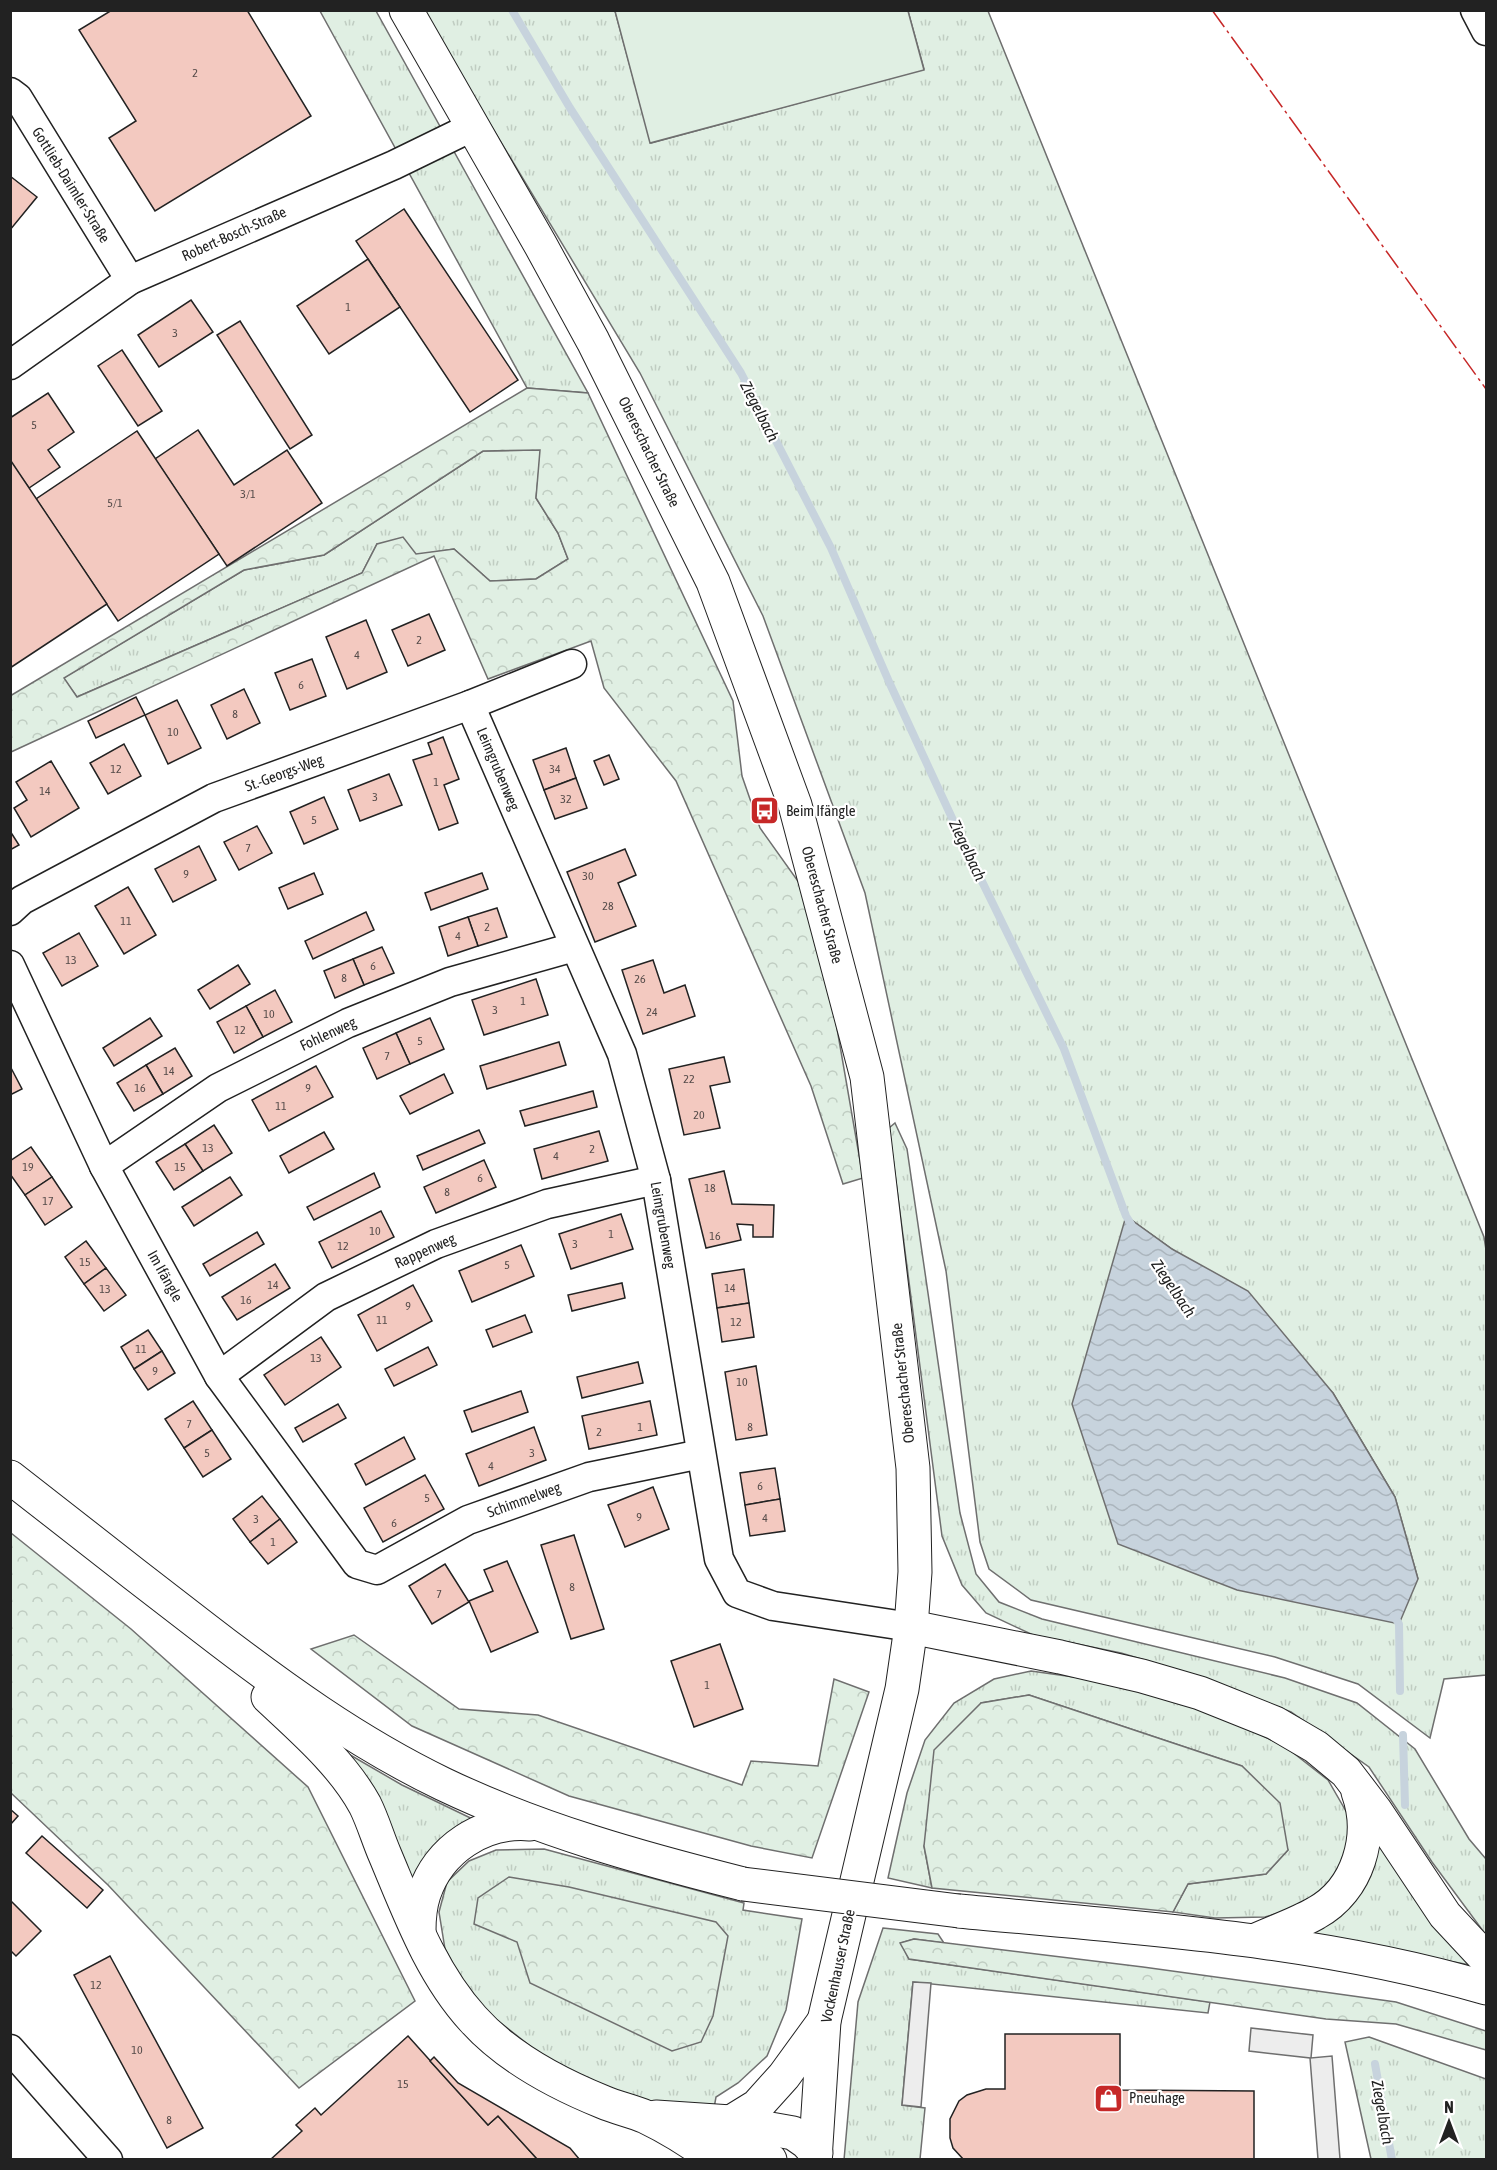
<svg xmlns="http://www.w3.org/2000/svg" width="1497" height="2170" font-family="'Asap Condensed',sans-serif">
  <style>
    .grass { fill: url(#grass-tufts); stroke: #6f6f6f; stroke-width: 1.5; fill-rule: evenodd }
    .forest { fill: url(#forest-crowns); stroke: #6f6f6f; stroke-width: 1.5; fill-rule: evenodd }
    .garden { fill: #e0efe3; stroke: #6f6f6f; stroke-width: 1.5 }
    .parking { fill: #ededed; stroke: #6f6f6f; stroke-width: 1.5 }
    .water { fill: url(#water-waves); stroke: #6f6f6f; stroke-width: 1.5 }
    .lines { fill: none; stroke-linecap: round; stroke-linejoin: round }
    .stream { stroke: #c7d3dd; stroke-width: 8 }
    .building { fill: #f3c9c0; stroke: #222; stroke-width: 1.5 }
    .minor-casing { stroke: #222; stroke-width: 31 }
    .major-casing { stroke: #222; stroke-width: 35 }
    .minor { stroke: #fff; stroke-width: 28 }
    .major { stroke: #fff; stroke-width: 33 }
    .major-bridge-casing { stroke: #222; stroke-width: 35; stroke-linecap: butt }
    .major-bridge { stroke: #fff; stroke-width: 33 }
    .power { stroke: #c62828; stroke-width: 1.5; stroke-dasharray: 21 4.5 3 4.5; stroke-linecap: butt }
    .labels { text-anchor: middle; stroke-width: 4.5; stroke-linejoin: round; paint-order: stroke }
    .number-label { font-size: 12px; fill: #564c4a }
    .street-label { font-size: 15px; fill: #222; stroke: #fff }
    .poi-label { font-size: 15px; fill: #222; stroke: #fff; text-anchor: start }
    .water-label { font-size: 16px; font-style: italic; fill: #222; stroke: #fff }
  </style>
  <defs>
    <pattern id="grass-tufts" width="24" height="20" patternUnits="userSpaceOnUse" patternTransform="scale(1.5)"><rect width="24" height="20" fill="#e0efe3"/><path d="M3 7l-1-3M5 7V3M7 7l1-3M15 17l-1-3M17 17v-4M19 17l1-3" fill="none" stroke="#c0cdc2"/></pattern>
    <pattern id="forest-crowns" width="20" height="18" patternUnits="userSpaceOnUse" patternTransform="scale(1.5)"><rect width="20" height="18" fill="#e0efe3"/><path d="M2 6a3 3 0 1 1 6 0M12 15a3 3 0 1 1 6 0" fill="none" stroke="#c0cdc2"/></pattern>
    <pattern id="water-waves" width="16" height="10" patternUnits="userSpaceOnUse" patternTransform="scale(1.5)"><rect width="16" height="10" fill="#c7d3dd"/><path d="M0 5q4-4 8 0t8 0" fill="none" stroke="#abb5bd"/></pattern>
  </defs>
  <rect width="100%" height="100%" fill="#fff"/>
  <g class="grass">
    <polygon points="320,11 376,11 588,393 527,388"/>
    <path d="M422 11H615L651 143 924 69 908 11H988L1484 1237 1486 1250V1675L1444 1679 1430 1738 1358 1684 1275 1657 1031 1600 989 1569 980 1542 946 1271 865 893 763 616 640 373ZM1126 1216 1172 1249 1333 1393 1395 1497 1418 1579Z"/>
    <polygon points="541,450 536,498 558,533 568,559 536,579 490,581 454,549 416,555 377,544 362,573 77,697 63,678 244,570 324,555 483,451"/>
    <polygon points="895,1123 907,1149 960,1513 976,1574 999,1602 1042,1619 1285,1678 1357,1703 1415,1749 1469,1839 1486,1859 1486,1935 1432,1862 1369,1767 1291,1712 1205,1678 1121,1653 1033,1635 986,1613 962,1585 942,1536 889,1128"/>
    <polygon points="1031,1671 1088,1679 1159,1695 1225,1717 1287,1748 1328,1780 1347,1813 1350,1848 1338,1879 1306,1905 1265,1917 1215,1918 1173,1912 1188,1884 1266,1874 1288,1850 1242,1766 1029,1695 981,1703 924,1846 932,1888 888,1878 907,1793 925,1740 954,1703 994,1679"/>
    <polygon points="333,1745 402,1785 483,1824 416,1887"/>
    <polygon points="1373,1819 1481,1967 1303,1934"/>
    <polygon points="544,1849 744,1903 743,1910 802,1919 786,2010 767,2056 738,2083 716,2097 714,2108 675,2108 621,2095 548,2060 474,2002 445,1949 439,1912 447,1882 469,1861 496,1850"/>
    <polygon points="883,1928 938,1934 944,1943 914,1939 901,1943 909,1959 1210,2002 1208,2013 913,1982 902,2105 925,2108 920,2159 844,2160 858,2002"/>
    <polygon points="1369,2037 1486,2079 1486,2159 1371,2159 1345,2042"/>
  </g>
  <g class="forest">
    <path d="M527 388 588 393 733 701 742 776 760 828 800 884 835 1017 863 1178 843 1184 811 1086 676 781 604 688 591 641 488 679 434 556 11 752 10 696ZM540 450 536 498 558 533 568 559 536 579 490 581 454 549 416 554 403 537 377 544 362 573 77 697 64 678 244 570 324 555 483 451Z"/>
    <polygon points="11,1533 131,1629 308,1787 415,2001 299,2088 108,1885 11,1793"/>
    <polygon points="354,1635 459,1709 538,1715 742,1785 751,1761 818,1766 834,1679 869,1692 812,1858 751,1846 569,1796 412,1726 311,1649"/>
    <polygon points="1029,1695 1242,1766 1280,1803 1288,1850 1266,1874 1188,1884 1173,1912 932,1888 924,1846 934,1750 981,1703"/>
    <polygon points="509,1877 569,1887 716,1922 728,1936 713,2016 701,2042 672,2051 530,1983 517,1942 474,1924 478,1898"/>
    <polygon points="914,1939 1143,1967 1396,2002 1486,2031 1486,2050 1396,2024 1326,2019 909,1959 900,1943"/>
  </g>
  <polygon class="garden" points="615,11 908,11 924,70 650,143"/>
  <g class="parking">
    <polygon points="913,1982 931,1983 921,2107 902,2105"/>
    <polygon points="1251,2028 1313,2035 1311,2058 1332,2056 1340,2159 1318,2159 1310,2058 1249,2051"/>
  </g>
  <polygon class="water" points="1126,1216 1172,1249 1248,1291 1333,1393 1395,1497 1418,1579 1399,1624 1237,1590 1118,1544 1072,1404"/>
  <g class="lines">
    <g class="stream">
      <polyline points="512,10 570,108 741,373 831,548 890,684 971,859 1064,1049 1126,1216 1131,1224"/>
      <polyline points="1394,1616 1399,1624 1400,1691"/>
      <polyline points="1403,1735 1405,1805"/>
      <polyline points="1375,2064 1392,2160"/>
    </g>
  </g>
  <g class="building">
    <polygon points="112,10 247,10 311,116 155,211 109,138 136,121 79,30"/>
    <polygon points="10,176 37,197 10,230"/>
    <polygon points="404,209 518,380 470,412 356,241"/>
    <polygon points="368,259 400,307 329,354 297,306"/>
    <polygon points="191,300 213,332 159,367 138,335"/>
    <polygon points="240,321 312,435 290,449 217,335"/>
    <polygon points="122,350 162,411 138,426 98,366"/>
    <polygon points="48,393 74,432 48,450 60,467 29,488 10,462 10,418"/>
    <polygon points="198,430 234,485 287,450 322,503 227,566 155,459"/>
    <polygon points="137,431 219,554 118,621 36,499"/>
    <polygon points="11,461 107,604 10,668 10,462"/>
    <polygon points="429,614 445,650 408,666 392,630"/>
    <polygon points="366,620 387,672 347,689 326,637"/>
    <polygon points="312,659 326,696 290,710 275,673"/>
    <polygon points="244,689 260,723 227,739 211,705"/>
    <polygon points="136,697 145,715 96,738 88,721"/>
    <polygon points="177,700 201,748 168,764 145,715"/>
    <polygon points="443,737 459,779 444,785 458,823 439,830 413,760 432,754 428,743"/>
    <polygon points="124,744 141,776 108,794 90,763"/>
    <polygon points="566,748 576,778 544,790 533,760"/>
    <polygon points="609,755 619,779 604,785 594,761"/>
    <polygon points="51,761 79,808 31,837 14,808 27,800 16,782"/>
    <polygon points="389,774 402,805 360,821 348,790"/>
    <polygon points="576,778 587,808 555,819 544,790"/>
    <polygon points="324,797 338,829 304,844 290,812"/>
    <polygon points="257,826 272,853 239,870 224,842"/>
    <polygon points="10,831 19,845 10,850"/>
    <polygon points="199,846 216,880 173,902 155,869"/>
    <polygon points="625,849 636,875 618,883 636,926 595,942 567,872"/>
    <polygon points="314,873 323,894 288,909 279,888"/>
    <polygon points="482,873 488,889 431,910 425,893"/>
    <polygon points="128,887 156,935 124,954 95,906"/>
    <polygon points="497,908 507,937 478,946 468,917"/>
    <polygon points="366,912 374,930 313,959 305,941"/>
    <polygon points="468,917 478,946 448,956 439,927"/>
    <polygon points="79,933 98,966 62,986 43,953"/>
    <polygon points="382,947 394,973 364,985 353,959"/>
    <polygon points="353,959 364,985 335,998 324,971"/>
    <polygon points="653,960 664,993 685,985 695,1016 643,1034 622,970"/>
    <polygon points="238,965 250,984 210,1009 198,990"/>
    <polygon points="536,979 548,1015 484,1035 472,1000"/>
    <polygon points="275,990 292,1022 263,1037 246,1006"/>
    <polygon points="246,1006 263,1037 234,1053 217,1022"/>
    <polygon points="150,1018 162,1036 114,1066 103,1048"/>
    <polygon points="430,1018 444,1049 410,1064 396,1033"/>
    <polygon points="396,1033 410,1064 377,1079 363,1048"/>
    <polygon points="559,1042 566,1065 487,1089 480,1066"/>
    <polygon points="175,1048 192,1076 163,1094 146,1065"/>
    <polygon points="724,1057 730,1082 710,1086 720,1128 684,1135 669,1069"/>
    <polygon points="146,1065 163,1094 134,1111 117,1083"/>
    <polygon points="10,1066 22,1089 10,1095"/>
    <polygon points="316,1066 333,1097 269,1131 252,1100"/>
    <polygon points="444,1074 453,1093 410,1114 400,1096"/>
    <polygon points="593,1091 597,1107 525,1126 520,1111"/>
    <polygon points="214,1125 232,1153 203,1171 185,1144"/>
    <polygon points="479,1130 485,1143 423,1170 417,1156"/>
    <polygon points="599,1131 608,1161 542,1179 534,1149"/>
    <polygon points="324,1132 334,1149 289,1173 280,1156"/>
    <polygon points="185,1144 203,1171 174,1190 156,1162"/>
    <polygon points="31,1147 52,1177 25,1195 10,1174 10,1161"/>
    <polygon points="484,1160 496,1187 436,1213 424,1187"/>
    <polygon points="724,1171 732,1204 774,1205 773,1237 753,1237 753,1225 737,1224 741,1240 706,1248 689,1179"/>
    <polygon points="374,1173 380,1187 314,1220 307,1207"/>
    <polygon points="52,1177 72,1207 45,1225 25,1195"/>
    <polygon points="230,1177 242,1195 194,1226 182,1207"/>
    <polygon points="381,1211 394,1237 332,1268 319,1242"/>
    <polygon points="621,1214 633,1249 571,1269 559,1234"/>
    <polygon points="257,1232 264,1244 210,1276 203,1264"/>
    <polygon points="86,1241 106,1268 84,1284 65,1257"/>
    <polygon points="521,1245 534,1276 472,1302 459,1271"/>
    <polygon points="275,1264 290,1288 237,1320 222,1297"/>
    <polygon points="106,1268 126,1295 104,1311 84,1284"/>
    <polygon points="744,1269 749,1303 717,1308 712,1274"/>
    <polygon points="622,1283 625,1298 572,1311 568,1295"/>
    <polygon points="413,1285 432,1321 377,1351 358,1315"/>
    <polygon points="749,1303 754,1337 722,1342 717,1308"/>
    <polygon points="525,1315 532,1332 493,1347 486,1330"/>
    <polygon points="148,1330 162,1351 134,1369 121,1347"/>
    <polygon points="321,1337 341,1367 285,1405 264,1375"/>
    <polygon points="428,1347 437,1365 394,1386 385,1369"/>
    <polygon points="162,1351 175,1373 148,1390 134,1369"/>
    <polygon points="638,1362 643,1383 582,1398 577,1377"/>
    <polygon points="756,1366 767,1435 736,1440 725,1372"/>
    <polygon points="521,1391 528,1412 472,1432 464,1411"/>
    <polygon points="193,1401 212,1430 184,1448 165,1419"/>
    <polygon points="650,1401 657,1435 589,1449 582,1416"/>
    <polygon points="338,1404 346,1418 303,1442 295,1428"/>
    <polygon points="534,1427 546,1460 479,1486 466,1454"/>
    <polygon points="212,1430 231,1459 203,1477 184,1448"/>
    <polygon points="404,1437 415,1459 366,1485 355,1464"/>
    <polygon points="775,1468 780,1499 745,1505 740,1473"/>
    <polygon points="425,1475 444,1509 383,1542 364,1508"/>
    <polygon points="653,1487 669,1529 625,1547 608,1505"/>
    <polygon points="262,1496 280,1519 250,1542 233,1519"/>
    <polygon points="780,1499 785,1531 750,1536 745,1505"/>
    <polygon points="280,1519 297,1542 268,1564 250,1542"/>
    <polygon points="574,1535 604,1629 571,1639 541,1545"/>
    <polygon points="507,1561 538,1632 491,1652 469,1601 493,1591 484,1570"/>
    <polygon points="445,1564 469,1602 432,1624 409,1586"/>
    <polygon points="720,1644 743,1709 694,1727 671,1661"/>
    <polygon points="10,1809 18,1816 10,1825"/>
    <polygon points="42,1836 103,1890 87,1908 26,1853"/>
    <polygon points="10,1900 41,1931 16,1956 10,1950"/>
    <polygon points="110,1956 203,2128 167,2148 74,1975"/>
    <polygon points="1005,2034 1120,2034 1120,2090 1254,2091 1254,2160 964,2160 953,2148 950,2138 950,2119 959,2101 967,2095 986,2089 1005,2089"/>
    <polygon points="408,2036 488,2125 498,2116 538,2160 270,2160 302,2131 296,2125 315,2108 321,2115"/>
    <polygon points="434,2057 458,2083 570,2148 580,2160 538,2160 498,2116 488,2125 430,2061"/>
  </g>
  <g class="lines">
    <defs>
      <g id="minor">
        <polyline points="1475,10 1486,31"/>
        <polyline points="10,92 18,98 130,280"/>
        <polyline points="10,365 130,280 394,165 472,127"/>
        <polyline points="470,705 622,1054 656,1180 719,1559 737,1593 773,1606 911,1627"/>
        <polyline points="10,911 22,900 214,798 470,705 572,664"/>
        <polyline points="10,965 104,1166 219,1376 357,1564 377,1570 468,1520 589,1477 701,1454"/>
        <polyline points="104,1166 218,1088 348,1023 450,982 574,947"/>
        <polyline points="219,1376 326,1297 436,1244 547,1204 656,1180"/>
        <polyline points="10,2049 108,2160"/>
      </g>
      <g id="major">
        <polyline points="406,10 540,244 593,341 713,582 795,805 867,1077 913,1468 915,1572 911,1627 902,1689 824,2021 815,2160"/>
        <path d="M10 1477C75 1528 139 1578 204 1628 279 1686 356 1742 443 1784 539 1830 640 1858 743 1884"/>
        <polyline points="911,1627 1060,1657 1142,1676 1200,1693 1275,1723 1316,1747 1346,1772 1375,1810 1445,1915 1486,1959"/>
        <path d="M268 1697C302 1729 342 1763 365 1805 373 1821 378 1839 385 1855 409 1912 431 1973 473 2019 507 2057 556 2083 603 2102 617 2108 632 2111 646 2117 671 2129 693 2143 716 2160"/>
        <path d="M959 1911C1136 1928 1315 1938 1486 1988"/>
        <path d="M419 1931C419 1919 420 1906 424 1894 439 1849 483 1820 530 1824"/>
        <path d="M1256 1940C1276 1931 1297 1924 1316 1913 1358 1890 1374 1836 1358 1792"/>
        <polyline points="656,2117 731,2122 793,2133 806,2142 816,2153"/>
        <polyline points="731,2122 757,2106 784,2076 824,2021"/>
        <polyline points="694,2141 719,2149 770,2160"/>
      </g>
    </defs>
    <use href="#minor" class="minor-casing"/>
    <use href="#major" class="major-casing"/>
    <use href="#minor" class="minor"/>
    <use href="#major" class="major"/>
    <defs>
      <polyline id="major-bridge" points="743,1884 959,1911"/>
    </defs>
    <use href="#major-bridge" class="major-bridge-casing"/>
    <use href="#major-bridge" class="major-bridge"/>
    <polyline class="power" points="1212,10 1486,389"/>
  </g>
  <defs>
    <symbol id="bus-square" viewBox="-11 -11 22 22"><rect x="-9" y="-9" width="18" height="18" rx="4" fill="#c62828" stroke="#fff"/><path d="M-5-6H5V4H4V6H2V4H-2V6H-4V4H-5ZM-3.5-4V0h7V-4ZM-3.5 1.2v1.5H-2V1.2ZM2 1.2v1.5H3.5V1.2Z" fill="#fff"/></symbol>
    <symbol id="shop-square" viewBox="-11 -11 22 22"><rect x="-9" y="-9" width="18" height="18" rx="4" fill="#c62828" stroke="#fff"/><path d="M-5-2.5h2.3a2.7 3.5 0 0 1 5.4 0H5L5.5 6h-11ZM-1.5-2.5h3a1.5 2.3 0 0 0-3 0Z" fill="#fff"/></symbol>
  </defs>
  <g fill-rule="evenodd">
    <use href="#bus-square" x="748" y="794" width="33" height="33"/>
    <use href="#shop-square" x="1092" y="2082" width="33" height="33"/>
  </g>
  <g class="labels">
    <g class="number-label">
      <text x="195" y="77">2</text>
      <text x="348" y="311">1</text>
      <text x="175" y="337">3</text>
      <text x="34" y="429">5</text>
      <text x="248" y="498">3/1</text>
      <text x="115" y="507">5/1</text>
      <text x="419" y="644">2</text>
      <text x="357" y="659">4</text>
      <text x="301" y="689">6</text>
      <text x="235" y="718">8</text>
      <text x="173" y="736">10</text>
      <text x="116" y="773">12</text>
      <text x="555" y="773">34</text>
      <text x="436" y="786">1</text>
      <text x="45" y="795">14</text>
      <text x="375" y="801">3</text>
      <text x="566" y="803">32</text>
      <text x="314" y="824">5</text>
      <text x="248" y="852">7</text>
      <text x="186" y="878">9</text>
      <text x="588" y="880">30</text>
      <text x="608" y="910">28</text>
      <text x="126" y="925">11</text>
      <text x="487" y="931">2</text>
      <text x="458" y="940">4</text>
      <text x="71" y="964">13</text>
      <text x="373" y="970">6</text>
      <text x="344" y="982">8</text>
      <text x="640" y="983">26</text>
      <text x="523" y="1005">1</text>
      <text x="495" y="1014">3</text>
      <text x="652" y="1016">24</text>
      <text x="269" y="1018">10</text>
      <text x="240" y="1034">12</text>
      <text x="420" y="1045">5</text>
      <text x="387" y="1060">7</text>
      <text x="169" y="1075">14</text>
      <text x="689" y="1083">22</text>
      <text x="140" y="1092">16</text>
      <text x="308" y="1092">9</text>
      <text x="281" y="1110">11</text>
      <text x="699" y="1119">20</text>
      <text x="208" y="1152">13</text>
      <text x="592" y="1153">2</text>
      <text x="556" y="1160">4</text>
      <text x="28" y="1171">19</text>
      <text x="180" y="1171">15</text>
      <text x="480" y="1182">6</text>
      <text x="710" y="1192">18</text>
      <text x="447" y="1196">8</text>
      <text x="48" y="1205">17</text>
      <text x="375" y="1235">10</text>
      <text x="611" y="1238">1</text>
      <text x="715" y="1240">16</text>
      <text x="575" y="1248">3</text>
      <text x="343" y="1250">12</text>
      <text x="85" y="1266">15</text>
      <text x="507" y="1269">5</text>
      <text x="273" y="1289">14</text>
      <text x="730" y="1292">14</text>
      <text x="105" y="1293">13</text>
      <text x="246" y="1304">16</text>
      <text x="408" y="1310">9</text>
      <text x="382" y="1324">11</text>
      <text x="736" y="1326">12</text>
      <text x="141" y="1353">11</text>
      <text x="316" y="1362">13</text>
      <text x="155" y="1375">9</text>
      <text x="742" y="1386">10</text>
      <text x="189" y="1428">7</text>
      <text x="640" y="1431">1</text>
      <text x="750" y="1431">8</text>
      <text x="599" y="1436">2</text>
      <text x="207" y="1457">5</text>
      <text x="532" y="1457">3</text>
      <text x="491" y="1470">4</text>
      <text x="760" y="1490">6</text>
      <text x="427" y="1502">5</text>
      <text x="639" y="1521">9</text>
      <text x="765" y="1522">4</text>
      <text x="256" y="1523">3</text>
      <text x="394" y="1527">6</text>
      <text x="273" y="1546">1</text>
      <text x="572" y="1591">8</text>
      <text x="439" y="1598">7</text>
      <text x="707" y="1689">1</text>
      <text x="96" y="1989">12</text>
      <text x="137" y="2054">10</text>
      <text x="403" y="2088">15</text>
      <text x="169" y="2124">8</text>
    </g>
    <g class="street-label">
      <text transform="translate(71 185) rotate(58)" y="5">Gottlieb-Daimler-Straße</text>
      <text transform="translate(234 234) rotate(-24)" y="5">Robert-Bosch-Straße</text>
      <text transform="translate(649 452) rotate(64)" y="5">Obereschacher Straße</text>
      <text transform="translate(498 769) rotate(67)" y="5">Leimgrubenweg</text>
      <text transform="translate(284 773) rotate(-20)" y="5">St.-Georgs-Weg</text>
      <text transform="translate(822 905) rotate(75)" y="5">Obereschacher Straße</text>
      <text transform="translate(328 1034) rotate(-25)" y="5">Fohlenweg</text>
      <text transform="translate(663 1225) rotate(80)" y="5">Leimgrubenweg</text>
      <text transform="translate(425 1251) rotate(-24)" y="5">Rappenweg</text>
      <text transform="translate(165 1276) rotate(61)" y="5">Im Ifängle</text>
      <text transform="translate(903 1383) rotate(-96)" y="5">Obereschacher Straße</text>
      <text transform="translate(524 1500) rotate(-20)" y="5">Schimmelweg</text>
      <text transform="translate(838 1966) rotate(-78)" y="5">Vockenhauser Straße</text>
    </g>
    <g class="poi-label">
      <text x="786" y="816">Beim Ifängle</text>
      <text x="1129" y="2103">Pneuhage</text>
    </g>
    <g class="water-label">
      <text transform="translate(760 411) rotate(63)" y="6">Ziegelbach</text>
      <text transform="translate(968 850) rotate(65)" y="6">Ziegelbach</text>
      <text transform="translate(1174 1288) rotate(56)" y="6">Ziegelbach</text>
      <text transform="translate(1383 2112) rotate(80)" y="6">Ziegelbach</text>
    </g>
  </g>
  <rect width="1497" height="2170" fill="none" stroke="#222222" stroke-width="24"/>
  <g transform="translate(1449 2122)" stroke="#ffffff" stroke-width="4.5" paint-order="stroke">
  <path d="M0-4.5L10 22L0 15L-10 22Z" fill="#222222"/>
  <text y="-9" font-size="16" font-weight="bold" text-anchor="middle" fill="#222222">N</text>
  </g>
</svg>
